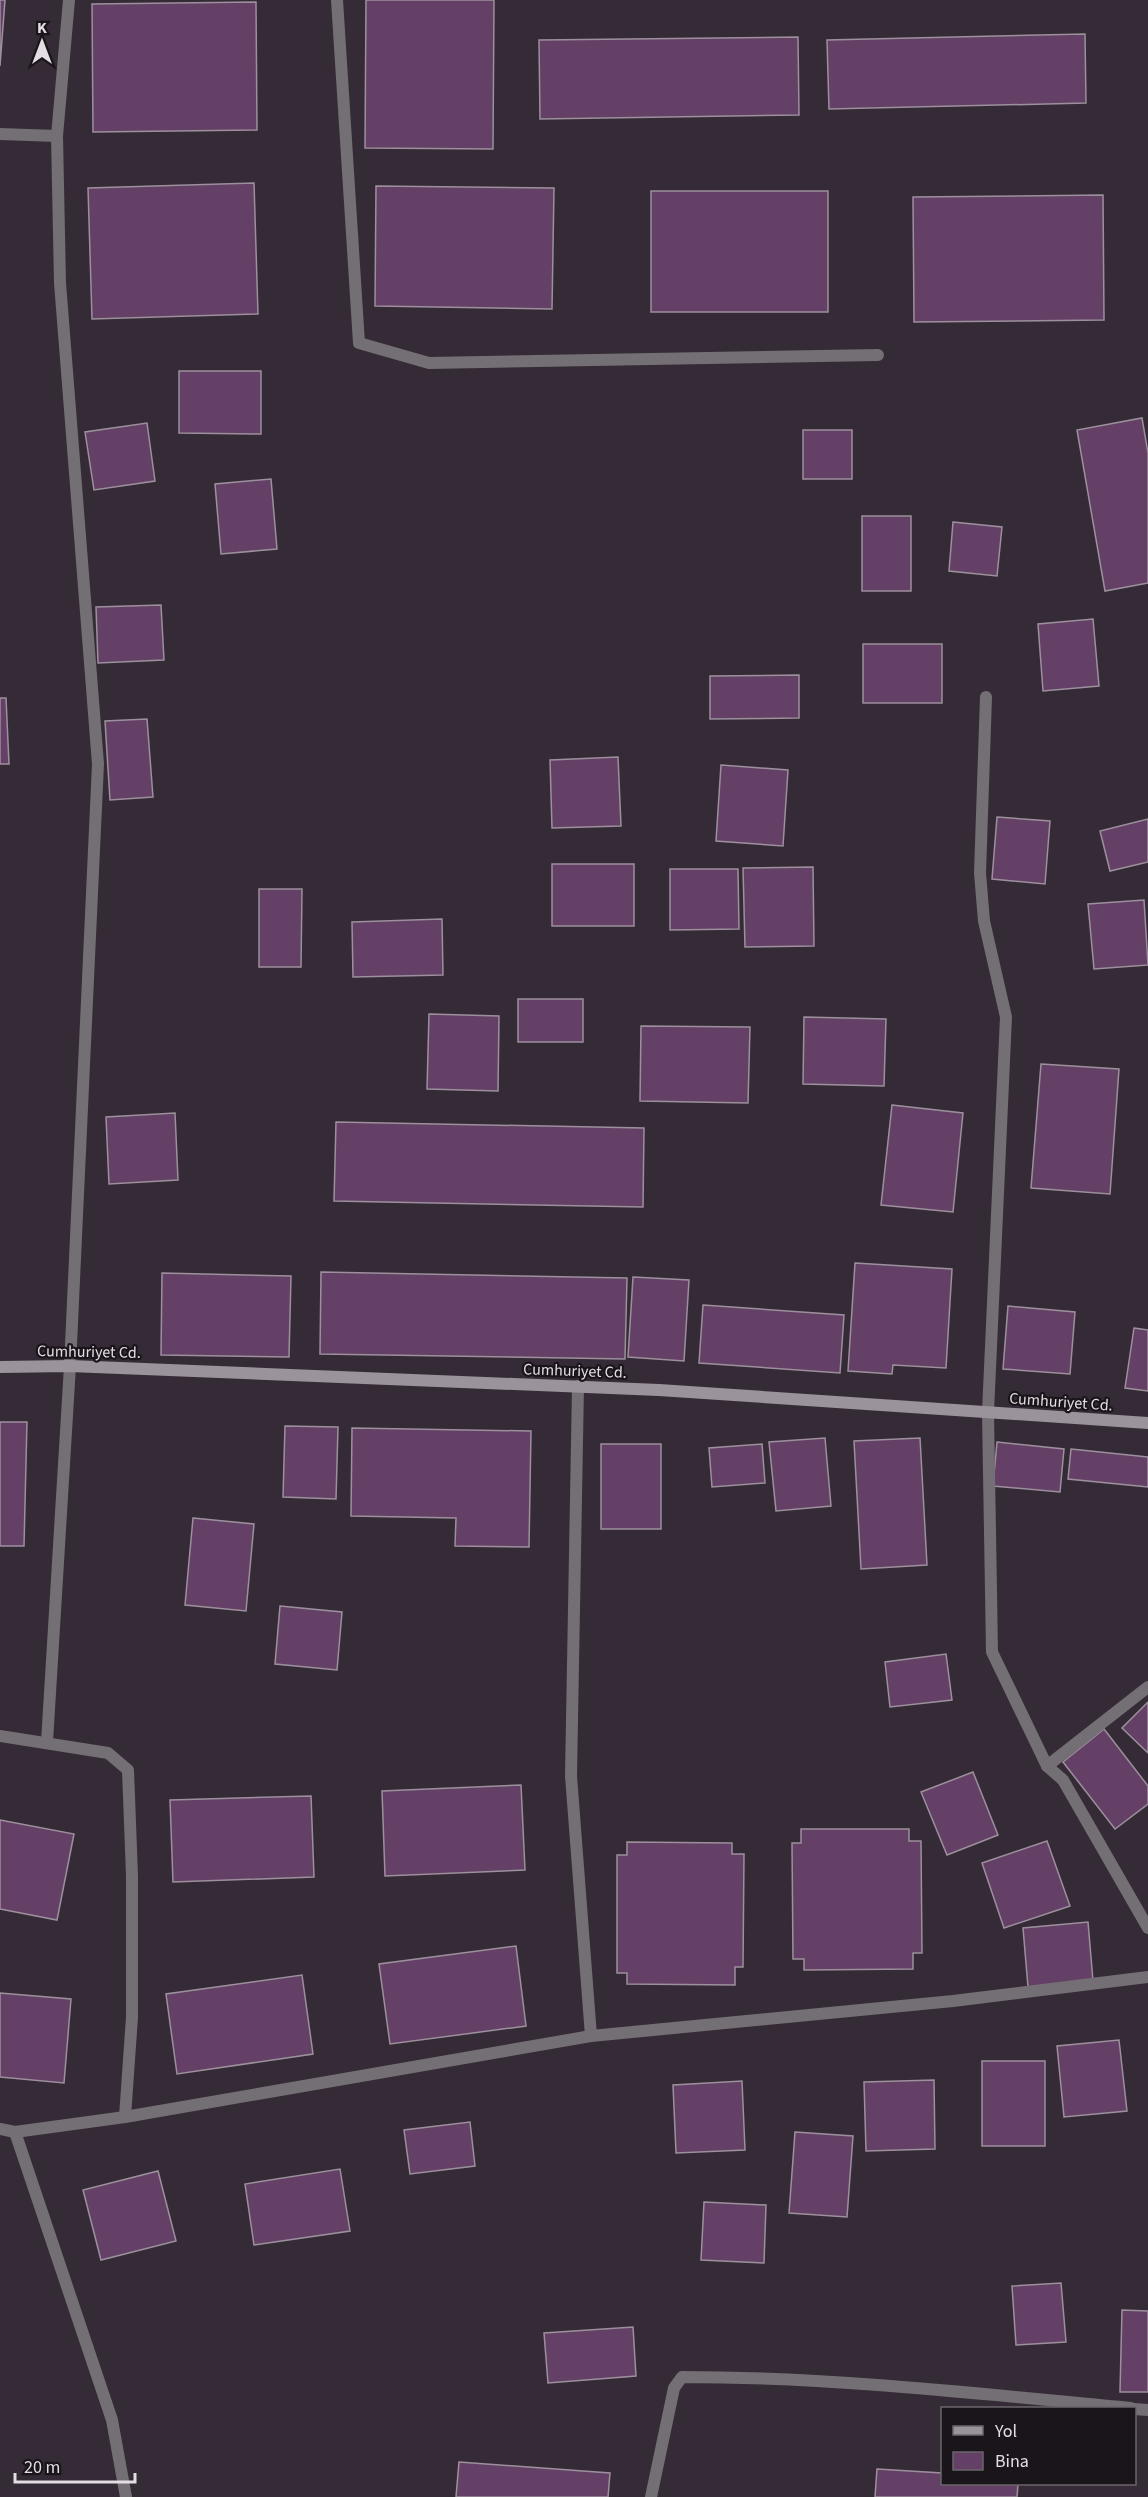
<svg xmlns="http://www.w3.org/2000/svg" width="1148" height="2497" font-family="'Source Sans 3',sans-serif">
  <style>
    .building { fill: #644066; stroke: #9c909c; stroke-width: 1.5 }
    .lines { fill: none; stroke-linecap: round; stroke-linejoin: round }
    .minor { stroke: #746f74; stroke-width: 12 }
    .secondary { stroke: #9b939b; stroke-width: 12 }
    .labels { text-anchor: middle; stroke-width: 4.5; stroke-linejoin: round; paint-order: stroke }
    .street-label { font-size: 16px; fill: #e4dde4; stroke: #1a151a }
  </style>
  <rect width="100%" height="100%" fill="#352b36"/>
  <g class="building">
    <polygon points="0,0 5,0 0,66"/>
    <polygon points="366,0 494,0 493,149 365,148"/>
    <polygon points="256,2 257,130 93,132 92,4"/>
    <polygon points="1085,34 1086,103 829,109 827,40"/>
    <polygon points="798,37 799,115 540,119 539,40"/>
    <polygon points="254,183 258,314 92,319 88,188"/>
    <polygon points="376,186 554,188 552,309 375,306"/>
    <rect x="651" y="191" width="177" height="121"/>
    <polygon points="1103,195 1104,320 914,322 913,197"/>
    <polygon points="179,371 261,371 261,434 179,433"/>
    <polygon points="1142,418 1148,453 1148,583 1105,591 1077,430"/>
    <polygon points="147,423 155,481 94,490 85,432"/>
    <rect x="803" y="430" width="49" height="49"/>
    <polygon points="271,479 277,549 221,554 215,484"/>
    <rect x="862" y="516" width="49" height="75"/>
    <polygon points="953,522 1002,527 997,576 949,571"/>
    <polygon points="161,605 164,660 98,663 96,607"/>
    <polygon points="1093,619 1099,686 1043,691 1038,624"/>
    <rect x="863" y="644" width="79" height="59"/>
    <polygon points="799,675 799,718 710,719 710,676"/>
    <polygon points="0,698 6,698 9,764 0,764"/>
    <polygon points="147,719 153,797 110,800 105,721"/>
    <polygon points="618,757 621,826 552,828 550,760"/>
    <polygon points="721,765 788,770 783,846 716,841"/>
    <polygon points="997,817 1050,821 1045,884 992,879"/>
    <polygon points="1148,819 1148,862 1110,871 1100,831"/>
    <rect x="552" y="864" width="82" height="62"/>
    <polygon points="813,867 814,946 745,947 743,868"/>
    <polygon points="670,869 738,869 739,929 670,930"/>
    <polygon points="259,889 302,889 301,967 259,967"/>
    <polygon points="1144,900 1148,965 1094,969 1088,904"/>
    <polygon points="442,919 443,975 353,977 352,922"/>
    <rect x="518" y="999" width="65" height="43"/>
    <polygon points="429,1014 499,1016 498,1091 427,1089"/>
    <polygon points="804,1017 886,1019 884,1086 803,1084"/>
    <polygon points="641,1026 750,1027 748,1103 640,1101"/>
    <polygon points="1041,1064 1119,1069 1110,1194 1031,1188"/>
    <polygon points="892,1105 963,1113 953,1212 881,1205"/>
    <polygon points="175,1113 178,1180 109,1184 106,1117"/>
    <polygon points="336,1122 644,1128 643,1207 334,1201"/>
    <polygon points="855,1263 952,1269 946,1368 893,1365 892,1374 848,1371"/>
    <polygon points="321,1272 627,1278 625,1359 320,1354"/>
    <polygon points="162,1273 291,1276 289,1357 161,1355"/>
    <polygon points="633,1277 689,1280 684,1361 628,1357"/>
    <polygon points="703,1305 844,1315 840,1373 699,1363"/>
    <polygon points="1008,1306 1075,1312 1070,1374 1003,1369"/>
    <polygon points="1134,1328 1148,1330 1148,1391 1125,1388"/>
    <polygon points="0,1422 27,1422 24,1546 0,1546"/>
    <polygon points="285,1426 338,1427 336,1499 283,1497"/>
    <polygon points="352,1428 531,1431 529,1547 455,1546 456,1518 351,1516"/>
    <polygon points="825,1438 831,1506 776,1511 769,1442"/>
    <polygon points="920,1438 927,1565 861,1569 854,1441"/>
    <polygon points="997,1442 1064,1449 1060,1492 993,1486"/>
    <rect x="601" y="1444" width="60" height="85"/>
    <polygon points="762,1444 765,1483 712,1487 709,1448"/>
    <polygon points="1071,1449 1148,1457 1148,1487 1068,1479"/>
    <polygon points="193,1518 254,1524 246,1611 185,1605"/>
    <polygon points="280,1606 342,1612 337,1670 275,1664"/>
    <polygon points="946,1654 952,1700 890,1707 885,1662"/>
    <polygon points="1148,1702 1148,1753 1122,1728"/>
    <polygon points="1104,1729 1148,1786 1148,1804 1115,1829 1063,1762"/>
    <polygon points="973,1772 998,1835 947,1855 921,1792"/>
    <polygon points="521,1785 525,1870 385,1876 382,1791"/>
    <polygon points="311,1796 314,1877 173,1882 170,1800"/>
    <polygon points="0,1820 74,1834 57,1920 0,1909"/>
    <polygon points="801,1829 909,1829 909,1841 921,1841 922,1953 913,1953 913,1969 804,1970 804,1959 793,1959 792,1843 801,1843"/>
    <polygon points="1047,1841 1070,1906 1004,1928 982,1863"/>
    <polygon points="627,1842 732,1843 732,1854 744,1854 743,1967 735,1967 735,1985 627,1984 627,1973 617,1973 617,1855 627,1855"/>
    <polygon points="1088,1922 1093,1981 1028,1987 1023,1928"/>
    <polygon points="516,1946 526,2026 390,2044 379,1964"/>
    <polygon points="302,1975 313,2054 177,2074 166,1994"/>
    <polygon points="0,1993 71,1999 64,2083 0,2077"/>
    <polygon points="1119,2040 1127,2111 1064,2117 1057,2046"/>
    <rect x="982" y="2061" width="63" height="85"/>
    <polygon points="934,2080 935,2149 866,2151 864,2082"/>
    <polygon points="742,2081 745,2150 676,2153 673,2085"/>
    <polygon points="470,2122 475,2166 410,2174 404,2130"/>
    <polygon points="795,2132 853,2136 847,2217 789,2213"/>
    <polygon points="340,2169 350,2231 254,2245 245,2184"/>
    <polygon points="158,2171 176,2241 101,2260 83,2190"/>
    <polygon points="704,2202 766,2205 764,2263 701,2260"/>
    <polygon points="1061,2283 1066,2342 1016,2345 1012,2286"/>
    <polygon points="1122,2310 1148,2311 1148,2392 1120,2392"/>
    <polygon points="633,2327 636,2376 548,2383 544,2333"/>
    <polygon points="459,2462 610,2473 608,2497 456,2497"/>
    <polygon points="877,2469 942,2473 942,2484 1018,2484 1017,2497 875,2497"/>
  </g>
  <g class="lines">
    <g class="minor">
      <polyline points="337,0 359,343 429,363 878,355"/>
      <polyline points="0,134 57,136"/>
      <polyline points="986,697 980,873 984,921 1006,1017 988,1412 992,1652 1047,1766 1063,1780 1148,1928"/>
      <polyline points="578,1386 571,1776 591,2036"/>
      <polyline points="0,1736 108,1753 128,1770 132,1876 132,2017 125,2117"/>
      <polyline points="47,1742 70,1366 98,764 60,283 57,136 69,0"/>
      <polyline points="1047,1766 1148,1687"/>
      <polyline points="0,2129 15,2132 125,2117 591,2036 953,2001 1148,1977"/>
      <polyline points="15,2132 112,2420 126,2497"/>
      <polyline points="1134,2409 1148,2410"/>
      <path d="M651 2497 674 2388 682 2377C832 2377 982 2394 1131 2408"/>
    </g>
    <polyline class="secondary" points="0,1367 70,1366 659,1390 1148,1423"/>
  </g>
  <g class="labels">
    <g class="street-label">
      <text transform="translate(89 1351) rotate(1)" y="6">Cumhuriyet Cd.</text>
      <text transform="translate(575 1370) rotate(2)" y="6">Cumhuriyet Cd.</text>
      <text transform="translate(1061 1401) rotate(4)" y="6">Cumhuriyet Cd.</text>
    </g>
  </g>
  <rect x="941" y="2407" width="195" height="78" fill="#1a151a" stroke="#6b656b" stroke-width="1.5"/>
  <rect x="953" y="2426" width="30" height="9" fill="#9b939b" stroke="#6b656b" stroke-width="1.5"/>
  <text x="995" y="2437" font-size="18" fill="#e4dde4">Yol</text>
  <rect x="953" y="2452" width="30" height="18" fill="#644066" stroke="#6b656b" stroke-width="1.5"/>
  <text x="995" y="2467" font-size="18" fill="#e4dde4">Bina</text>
  <g transform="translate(42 42)" stroke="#1a151a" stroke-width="4.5" paint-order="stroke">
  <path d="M0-4.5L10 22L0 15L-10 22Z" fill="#e4dde4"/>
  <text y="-9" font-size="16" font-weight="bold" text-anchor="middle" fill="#e4dde4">K</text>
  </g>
  <path d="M15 2473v9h120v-9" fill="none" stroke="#e4dde4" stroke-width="3"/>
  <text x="24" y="2473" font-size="18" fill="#e4dde4" stroke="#1a151a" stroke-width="4.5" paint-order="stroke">20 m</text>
</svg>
